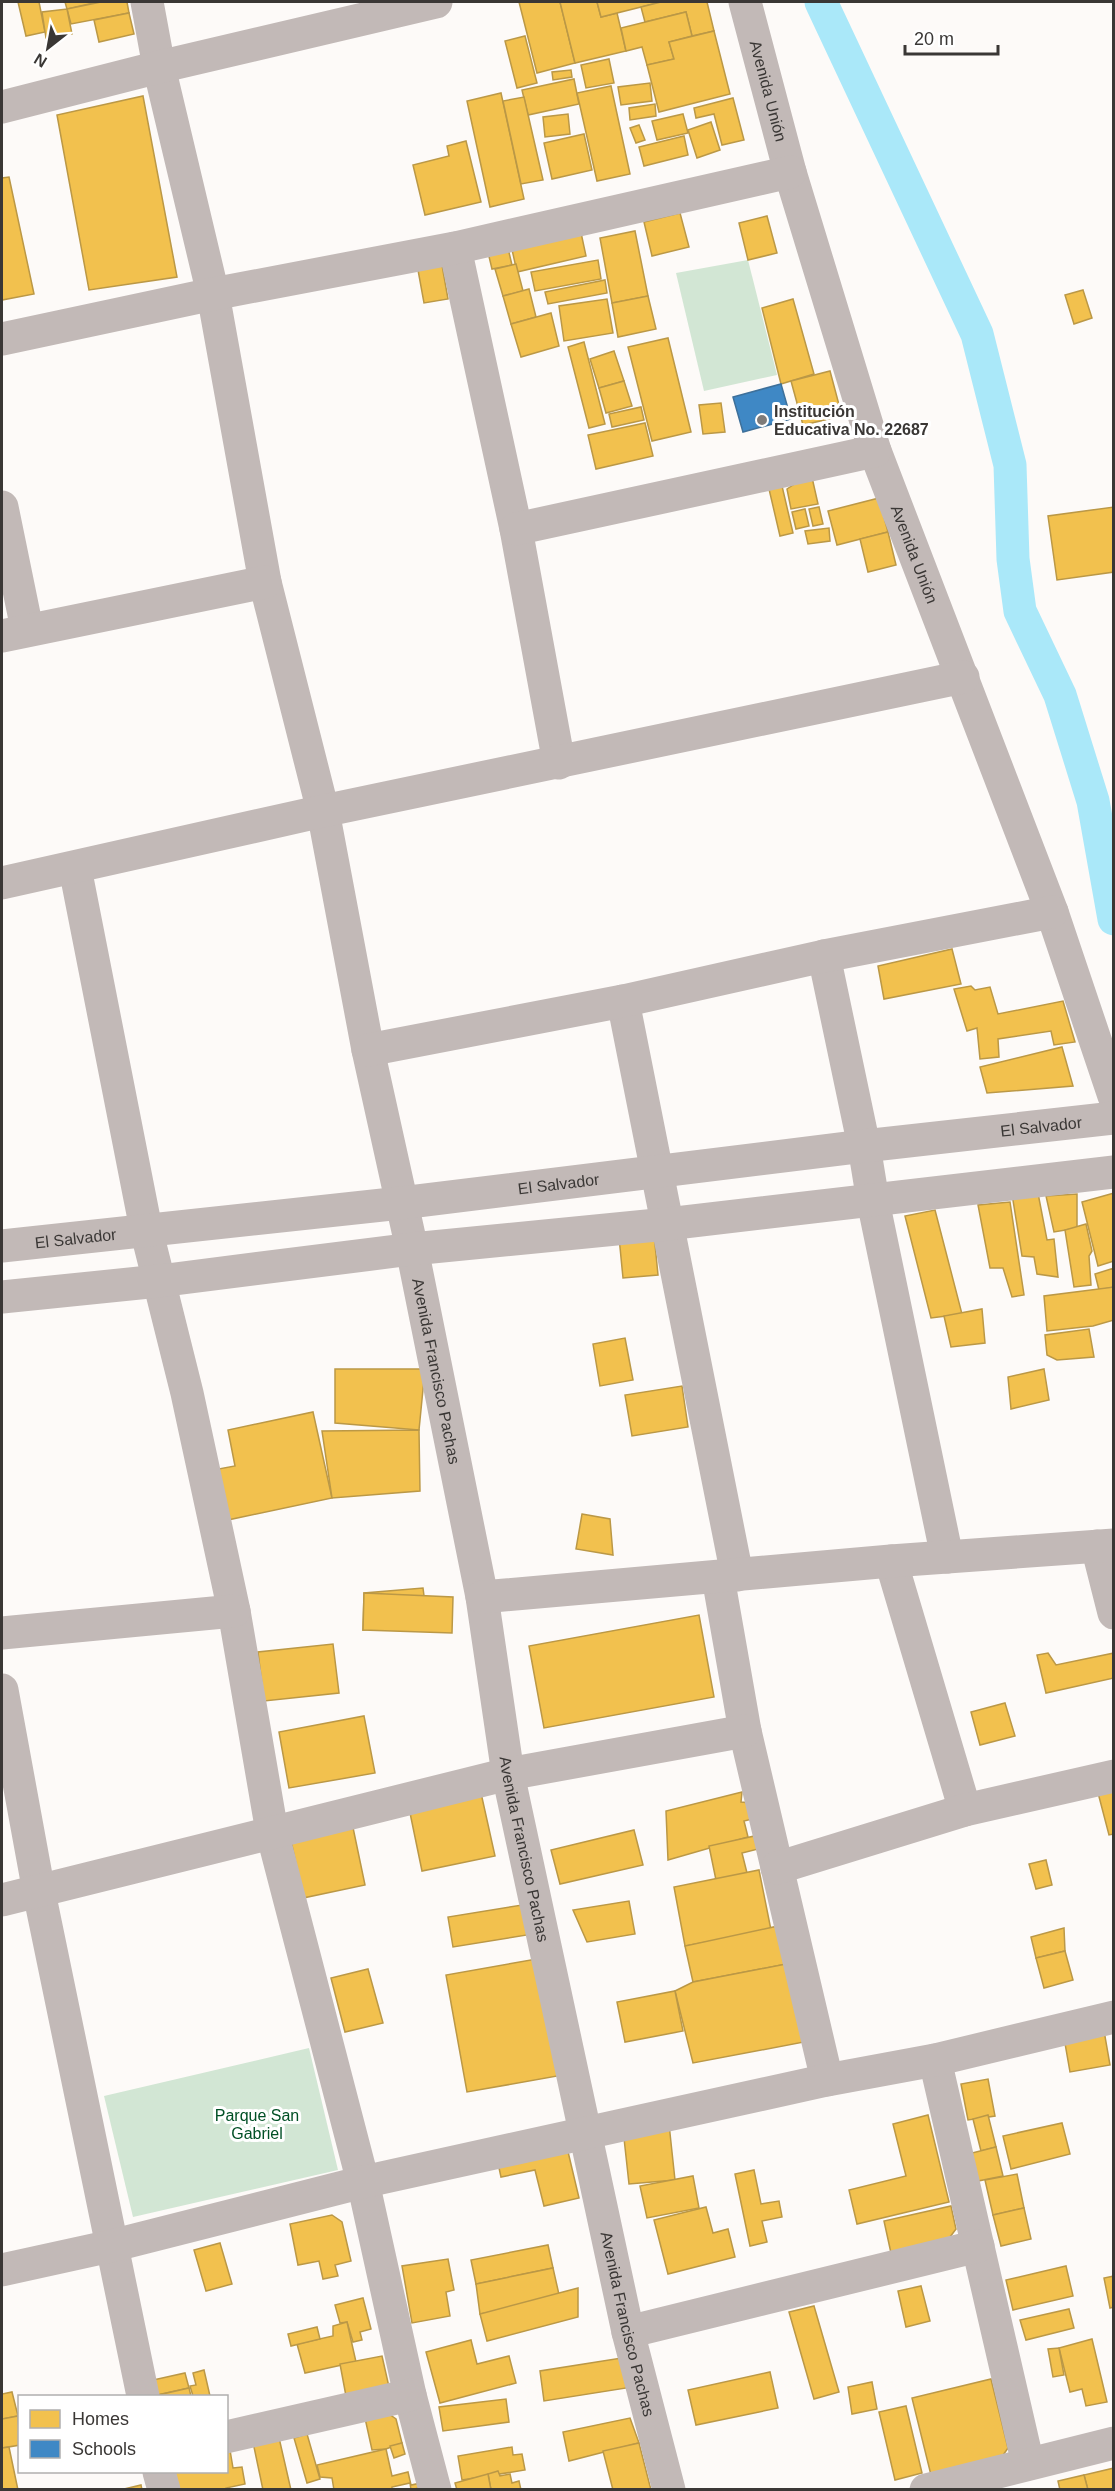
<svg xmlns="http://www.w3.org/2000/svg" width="1115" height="2491" font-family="Arial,sans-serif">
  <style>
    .green { fill: #d2e6d4 }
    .homes { fill: #f2c14e; stroke: #bb9846; stroke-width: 1.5 }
    .schools { fill: #3f88c5; stroke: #3e709a; stroke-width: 1.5 }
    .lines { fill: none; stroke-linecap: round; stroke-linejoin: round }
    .canal { stroke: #aae8f9; stroke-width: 33 }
    .minor { stroke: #c2b9b7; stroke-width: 33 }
    .poi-dot { fill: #7e7b79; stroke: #fff; stroke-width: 2 }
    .labels { text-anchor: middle; stroke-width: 6; stroke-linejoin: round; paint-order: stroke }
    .street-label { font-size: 16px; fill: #3a3735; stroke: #fff }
    .poi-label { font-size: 16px; font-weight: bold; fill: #3a3735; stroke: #fff; text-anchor: start }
    .park-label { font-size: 16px; fill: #005025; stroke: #fff }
  </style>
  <rect width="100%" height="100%" fill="#fdfaf8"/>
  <g class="green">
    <polygon points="748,260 777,375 704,391 676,273"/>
    <polygon points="309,2048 338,2170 133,2217 104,2096"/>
  </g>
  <g class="homes">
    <polygon points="18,2 39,2 45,32 26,36"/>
    <polygon points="65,2 98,2 67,9"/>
    <polygon points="101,2 127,2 129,13 71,24 67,9"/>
    <polygon points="519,2 560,2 575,63 537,73"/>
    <polygon points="560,2 597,2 601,17 617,13 626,51 575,63"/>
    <polygon points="597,2 661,2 601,17"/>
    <polygon points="661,2 707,2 714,31 692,36 686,12 645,22 641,7"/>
    <polygon points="67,9 72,34 46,38 42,12"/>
    <polygon points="686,12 692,36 669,42 674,59 647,65 642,47 626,51 621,28"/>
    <polygon points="129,13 134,34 99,42 94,20"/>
    <polygon points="714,31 730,94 659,112 647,65 674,59 669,42"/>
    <polygon points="525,36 537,83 517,88 505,41"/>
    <polygon points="609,59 614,83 586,88 581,65"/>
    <polygon points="571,70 572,77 553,80 552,72"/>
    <polygon points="574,79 579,104 528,115 522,90"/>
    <polygon points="650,83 652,101 621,105 618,87"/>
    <polygon points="611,86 630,174 597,181 577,93"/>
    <polygon points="501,93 524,199 490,207 467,101"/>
    <polygon points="143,96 177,277 89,290 57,115"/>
    <polygon points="524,97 543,180 521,184 503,101"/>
    <polygon points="733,98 744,140 722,145 714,114 696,118 694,108"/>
    <polygon points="655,104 656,116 630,120 629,108"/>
    <polygon points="568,114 570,134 545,137 543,117"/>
    <polygon points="683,114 688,133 657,140 652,121"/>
    <polygon points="711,122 720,150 697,158 688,130"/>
    <polygon points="639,125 645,140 636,143 630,128"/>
    <polygon points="584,134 592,170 552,179 544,143"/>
    <polygon points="684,136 688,155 644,166 639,147"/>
    <polygon points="466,141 481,202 425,215 413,165 449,156 447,146"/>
    <polygon points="9,177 34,294 2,300 2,178"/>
    <polygon points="680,213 689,247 652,256 644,222"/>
    <polygon points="767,216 777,253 748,260 739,223"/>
    <polygon points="580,228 586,256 517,272 511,245"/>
    <polygon points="635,231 648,296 612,303 600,238"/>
    <polygon points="506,240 512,265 492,269 486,244"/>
    <polygon points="598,260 601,279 535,291 531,272"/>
    <polygon points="516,264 523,291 503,296 495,269"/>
    <polygon points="442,265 448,299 424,303 418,270"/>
    <polygon points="605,280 607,293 548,304 545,292"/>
    <polygon points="529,289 536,317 511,324 503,296"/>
    <polygon points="1083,290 1092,318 1074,324 1065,295"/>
    <polygon points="648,296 656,329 618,337 612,303"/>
    <polygon points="607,299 613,333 564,341 559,306"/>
    <polygon points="793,299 814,374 781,384 762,308"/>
    <polygon points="551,313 559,346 521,357 511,324"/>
    <polygon points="668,338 691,432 652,441 628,347"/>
    <polygon points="584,342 605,424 589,428 568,347"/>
    <polygon points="614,351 624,381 599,388 590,359"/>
    <polygon points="830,371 842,416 803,425 791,381"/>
    <polygon points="624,381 632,406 606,413 599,388"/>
    <polygon points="721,403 725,432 703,434 699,405"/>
    <polygon points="641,407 644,420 612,427 609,414"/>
    <polygon points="645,423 653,456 596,469 588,435"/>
    <polygon points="811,473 818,504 791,509 787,489"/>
    <polygon points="782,486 793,533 780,536 769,489"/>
    <polygon points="879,498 888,532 837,545 828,511"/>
    <polygon points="819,507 823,524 813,526 809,509"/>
    <polygon points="1114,507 1114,572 1057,580 1048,516"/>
    <polygon points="805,509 809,526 796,529 792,512"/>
    <polygon points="829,528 830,541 808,544 805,531"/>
    <polygon points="888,532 896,565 868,572 860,539"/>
    <polygon points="952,949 961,984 884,999 878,966"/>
    <polygon points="971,986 975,990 990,987 998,1014 1063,1001 1075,1042 1054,1045 1051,1031 998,1039 999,1057 980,1059 977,1028 967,1031 954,989"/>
    <polygon points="1062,1047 1073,1086 987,1093 980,1067"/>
    <polygon points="1037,1188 1047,1240 1054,1239 1058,1277 1037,1274 1034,1257 1022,1256 1012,1194"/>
    <polygon points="1114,1193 1114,1261 1098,1266 1082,1202"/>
    <polygon points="1077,1194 1077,1228 1054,1232 1046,1196"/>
    <polygon points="1010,1202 1024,1295 1012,1297 1003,1268 990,1268 978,1205"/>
    <polygon points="935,1210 962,1314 931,1318 905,1216"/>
    <polygon points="1086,1224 1092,1251 1089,1256 1091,1285 1074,1287 1065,1230"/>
    <polygon points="654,1234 658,1275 623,1278 619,1237"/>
    <polygon points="1114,1268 1114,1287 1099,1290 1095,1274"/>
    <polygon points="1114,1287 1114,1320 1093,1326 1047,1331 1044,1296"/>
    <polygon points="982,1309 985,1343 951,1347 944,1316"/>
    <polygon points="1089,1329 1094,1357 1057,1360 1047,1355 1045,1335"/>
    <polygon points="625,1338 633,1380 600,1386 593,1344"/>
    <polygon points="335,1369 425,1369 419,1430 335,1423"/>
    <polygon points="1044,1369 1049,1400 1011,1409 1008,1377"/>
    <polygon points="682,1386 688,1427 632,1436 625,1395"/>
    <polygon points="313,1412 332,1498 223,1521 213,1470 235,1466 228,1430"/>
    <polygon points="419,1430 420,1491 332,1498 322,1431"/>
    <polygon points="582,1514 610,1519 613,1555 576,1549"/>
    <polygon points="423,1588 427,1619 363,1630 364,1593"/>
    <polygon points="364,1593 453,1597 452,1633 363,1630"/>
    <polygon points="699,1615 714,1697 544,1728 529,1646"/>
    <polygon points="333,1644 339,1693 264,1701 258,1652"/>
    <polygon points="1048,1653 1056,1665 1114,1653 1114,1678 1046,1693 1037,1655"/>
    <polygon points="1005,1703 1015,1736 980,1745 971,1712"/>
    <polygon points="364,1716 375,1773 289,1788 279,1732"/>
    <polygon points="1114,1785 1114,1834 1109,1835 1097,1789"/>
    <polygon points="742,1792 741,1802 752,1803 756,1818 744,1821 748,1837 668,1860 666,1811"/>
    <polygon points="481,1793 495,1856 422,1871 409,1808"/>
    <polygon points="351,1818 365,1885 303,1898 289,1831"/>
    <polygon points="634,1830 643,1865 560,1884 551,1850"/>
    <polygon points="759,1835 762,1848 742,1853 747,1873 716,1880 709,1846"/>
    <polygon points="1046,1860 1052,1885 1036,1889 1029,1864"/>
    <polygon points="759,1870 771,1930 685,1946 674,1887"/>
    <polygon points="629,1901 635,1934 587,1942 573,1910"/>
    <polygon points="522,1905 527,1935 453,1947 448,1917"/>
    <polygon points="778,1926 786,1964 693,1982 685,1946"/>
    <polygon points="1064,1928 1065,1951 1036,1958 1031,1937"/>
    <polygon points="1065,1951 1073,1980 1044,1988 1036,1958"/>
    <polygon points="542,1958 563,2075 467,2092 446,1975"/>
    <polygon points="786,1964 804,2042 693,2063 675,1991 693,1982"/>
    <polygon points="368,1969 383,2023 345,2032 331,1978"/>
    <polygon points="675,1991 683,2031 625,2042 617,2002"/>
    <polygon points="1103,2025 1110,2065 1070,2072 1063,2032"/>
    <polygon points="988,2079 995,2116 968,2120 961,2084"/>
    <polygon points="928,2115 949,2202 857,2224 849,2190 906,2176 893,2124"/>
    <polygon points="988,2115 996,2147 981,2151 973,2119"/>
    <polygon points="1062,2123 1070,2154 1011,2169 1003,2136"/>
    <polygon points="669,2124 675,2180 629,2184 623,2129"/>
    <polygon points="565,2139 579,2198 544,2206 535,2170 501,2177 496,2154"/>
    <polygon points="996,2147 1003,2176 978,2181 972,2153"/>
    <polygon points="754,2170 761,2204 779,2201 782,2217 762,2221 767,2242 750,2246 735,2174"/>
    <polygon points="1017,2174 1024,2208 993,2215 985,2180"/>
    <polygon points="693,2176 699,2208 647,2218 640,2186"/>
    <polygon points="951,2206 956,2229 947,2241 891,2253 884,2221"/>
    <polygon points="706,2207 713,2233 728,2229 735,2257 668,2274 654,2220"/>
    <polygon points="1024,2208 1031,2239 1001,2246 993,2215"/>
    <polygon points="332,2215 342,2222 351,2261 335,2265 338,2276 323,2279 319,2261 298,2265 290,2224"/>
    <polygon points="220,2243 232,2284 206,2291 194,2250"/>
    <polygon points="548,2245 553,2268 476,2284 471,2260"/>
    <polygon points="448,2259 454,2290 446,2292 450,2316 412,2323 402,2266"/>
    <polygon points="1066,2266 1073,2296 1013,2310 1006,2280"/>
    <polygon points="553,2268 560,2299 480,2314 476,2284"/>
    <polygon points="1114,2276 1114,2307 1110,2308 1104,2278"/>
    <polygon points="921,2286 930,2321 906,2327 898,2291"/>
    <polygon points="578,2288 578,2317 487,2341 480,2314"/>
    <polygon points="363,2298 371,2329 360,2332 362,2340 353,2342 347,2322 340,2323 335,2305"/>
    <polygon points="814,2306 839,2392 814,2399 789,2312"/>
    <polygon points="1069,2309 1074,2328 1026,2340 1020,2320"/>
    <polygon points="347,2322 356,2362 305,2373 297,2344 333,2336 333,2326"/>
    <polygon points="317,2327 320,2339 291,2346 288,2334"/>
    <polygon points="1092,2339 1107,2402 1086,2406 1082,2389 1070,2392 1059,2348"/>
    <polygon points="471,2340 477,2364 509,2356 516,2383 440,2403 426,2352"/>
    <polygon points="1059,2348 1064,2375 1053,2377 1048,2349"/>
    <polygon points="382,2356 389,2387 346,2396 340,2364"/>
    <polygon points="634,2356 639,2386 544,2401 540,2371"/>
    <polygon points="204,2370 210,2396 193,2396 190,2386 196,2385 193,2373"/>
    <polygon points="770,2372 778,2408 696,2425 688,2390"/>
    <polygon points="185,2373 189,2388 157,2395 153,2380"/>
    <polygon points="991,2379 1008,2448 1001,2458 931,2475 912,2398"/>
    <polygon points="872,2382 877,2409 852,2414 848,2387"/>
    <polygon points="189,2388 191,2396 154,2396"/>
    <polygon points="12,2392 18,2416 2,2419 2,2394"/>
    <polygon points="506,2399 509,2422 443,2431 439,2407"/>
    <polygon points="906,2406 922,2473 895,2480 879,2412"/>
    <polygon points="389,2414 396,2419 402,2443 386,2449 372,2450 365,2418"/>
    <polygon points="18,2416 20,2445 2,2448 2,2419"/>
    <polygon points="630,2418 639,2443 569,2461 563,2432"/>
    <polygon points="277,2429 291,2490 263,2490 254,2447"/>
    <polygon points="307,2434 320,2479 307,2483 294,2438"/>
    <polygon points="402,2443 405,2454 394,2458 390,2446"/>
    <polygon points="639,2443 651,2490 613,2490 603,2451"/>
    <polygon points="9,2447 18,2490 2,2490 2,2448"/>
    <polygon points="512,2447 513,2455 522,2454 525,2470 462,2480 458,2456"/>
    <polygon points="386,2449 392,2476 408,2472 411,2485 421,2483 422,2487 411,2490 410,2483 392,2487 392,2490 334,2490 332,2478 320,2477 317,2465"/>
    <polygon points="230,2450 233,2468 242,2467 245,2484 226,2488 226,2490 167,2490 163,2472 226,2472 226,2451"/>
    <polygon points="1114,2468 1114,2490 1088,2490 1084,2475"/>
    <polygon points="498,2471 500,2476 510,2474 512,2483 519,2481 521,2490 491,2490 488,2474"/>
    <polygon points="488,2474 491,2490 457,2490 455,2483"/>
    <polygon points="1084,2475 1088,2490 1060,2490 1058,2481"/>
    <polygon points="141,2485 142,2490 120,2490"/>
  </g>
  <polygon class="schools" points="781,384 791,419 743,432 733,397"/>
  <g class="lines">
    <polyline class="canal" points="821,2 977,334 1010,465 1013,559 1020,611 1060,695 1093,801 1114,919"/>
    <g class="minor">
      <path id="s1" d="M147 2 159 67 213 294 265 582 323 811 368 1050 412 1249 482 1597 508 1774 628 2332 669 2490"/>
      <path id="s2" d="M745 2 790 172 875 451 1052 912 1114 1096"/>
      <polyline points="2,107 159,67 436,2"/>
      <polyline points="455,248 516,529 559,763"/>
      <polyline points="2,339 213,294 455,248 790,172"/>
      <polyline points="2,507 27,629"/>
      <polyline points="516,529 875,451"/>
      <polyline points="2,636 265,582"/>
      <polyline points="75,868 146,1229 187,1393 234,1611 272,1832 363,2182 410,2395 435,2490"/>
      <polyline points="2,883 323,811 963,677"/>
      <polyline points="824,956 864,1146 873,1201 947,1557"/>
      <polyline points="623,1001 737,1575"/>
      <polyline points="368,1050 623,1001 824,956 1052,912"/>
      <path id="s3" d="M2 1246 401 1203 864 1146 1114 1118"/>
      <polyline points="2,1297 159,1281 412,1249 667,1224 1114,1172"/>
      <polyline points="1097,1546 1114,1613"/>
      <polyline points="891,1561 965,1810"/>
      <polyline points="718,1577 745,1731 827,2080"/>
      <polyline points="482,1597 891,1561 1114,1545"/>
      <polyline points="2,1633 234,1611"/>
      <polyline points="2,1690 39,1892 143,2396"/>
      <polyline points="777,1868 965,1810 1114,1776"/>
      <polyline points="2,1900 508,1774 745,1731"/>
      <polyline points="935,2060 1028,2464"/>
      <polyline points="2,2270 111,2246 363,2182 827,2080 935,2060 1114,2017"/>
      <polyline points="628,2332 978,2246"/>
      <polyline points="226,2437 410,2395"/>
      <polyline points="159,2472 164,2490"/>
      <polyline points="926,2490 1114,2443"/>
    </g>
  </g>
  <circle class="poi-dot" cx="762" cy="420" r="6"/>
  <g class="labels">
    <g class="street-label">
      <text dy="6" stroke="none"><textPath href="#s2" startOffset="92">Avenida Unión</textPath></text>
      <text dy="6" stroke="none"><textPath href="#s2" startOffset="578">Avenida Unión</textPath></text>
      <text dy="6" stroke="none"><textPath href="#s3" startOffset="1046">El Salvador</textPath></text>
      <text dy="6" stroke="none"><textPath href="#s3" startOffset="560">El Salvador</textPath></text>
      <text dy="6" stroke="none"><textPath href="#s3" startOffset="74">El Salvador</textPath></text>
      <text dy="6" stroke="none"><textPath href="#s1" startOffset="1400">Avenida Francisco Pachas</textPath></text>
      <text dy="6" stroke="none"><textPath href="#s1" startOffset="1886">Avenida Francisco Pachas</textPath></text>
      <text dy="6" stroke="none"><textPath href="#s1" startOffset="2372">Avenida Francisco Pachas</textPath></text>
    </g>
    <g class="poi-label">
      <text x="774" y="417">Institución<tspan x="774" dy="18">Educativa No. 22687</tspan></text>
    </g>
    <g class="park-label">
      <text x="257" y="2121">Parque San<tspan x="257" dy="18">Gabriel</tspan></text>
    </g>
  </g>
  <rect width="1115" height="2491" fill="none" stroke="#3a3735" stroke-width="6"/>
  <rect x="18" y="2395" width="210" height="78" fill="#ffffff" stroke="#b0afae" stroke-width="1.5"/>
  <rect x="30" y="2410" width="30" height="18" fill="#f2c14e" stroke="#b0afae" stroke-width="1.5"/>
  <text x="72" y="2425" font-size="18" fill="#3a3735">Homes</text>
  <rect x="30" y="2440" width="30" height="18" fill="#3f88c5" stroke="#b0afae" stroke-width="1.5"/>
  <text x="72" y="2455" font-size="18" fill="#3a3735">Schools</text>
  <g transform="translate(48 48) rotate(211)" stroke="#ffffff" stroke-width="4.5" paint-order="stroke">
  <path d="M0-4.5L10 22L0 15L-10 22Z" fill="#3a3735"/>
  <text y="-9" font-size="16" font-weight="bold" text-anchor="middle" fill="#3a3735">N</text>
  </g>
  <path d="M905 45v9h93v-9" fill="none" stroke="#3a3735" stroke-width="3"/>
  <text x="914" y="45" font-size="18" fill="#3a3735" stroke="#ffffff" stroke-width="4.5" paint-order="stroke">20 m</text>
</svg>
